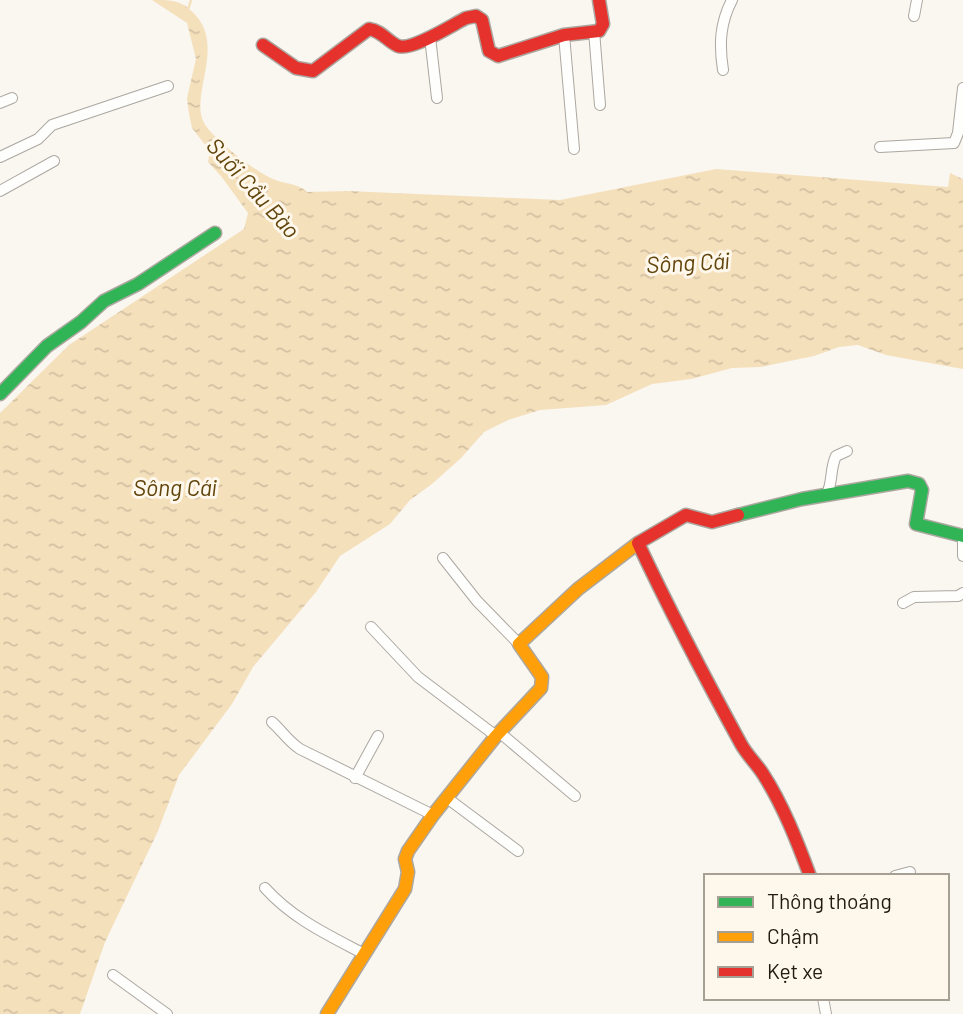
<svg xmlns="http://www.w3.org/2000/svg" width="963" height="1014" font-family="Barlow,sans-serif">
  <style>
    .water { fill: url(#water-ripples) }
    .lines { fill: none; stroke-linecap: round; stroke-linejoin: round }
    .stream { stroke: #f5e0bc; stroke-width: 2.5 }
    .street-casing { stroke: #aca7a0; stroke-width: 12 }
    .fast-casing { stroke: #aca7a0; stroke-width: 15 }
    .slow-casing { stroke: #aca7a0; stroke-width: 15 }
    .jam-casing { stroke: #aca7a0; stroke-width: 15 }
    .street { stroke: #fefefd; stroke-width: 10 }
    .fast { stroke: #30b455; stroke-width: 12 }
    .slow { stroke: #ff9f0a; stroke-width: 12 }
    .jam { stroke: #e5322d; stroke-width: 12 }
    .labels { text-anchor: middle; stroke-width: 6; stroke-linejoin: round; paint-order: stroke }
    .water-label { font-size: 23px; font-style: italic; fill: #614409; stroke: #fef7ec }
  </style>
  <defs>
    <pattern id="water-ripples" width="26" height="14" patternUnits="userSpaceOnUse" patternTransform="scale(1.75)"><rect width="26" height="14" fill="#f5e0bc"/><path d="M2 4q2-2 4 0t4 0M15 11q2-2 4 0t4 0" fill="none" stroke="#d2c0a1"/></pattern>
  </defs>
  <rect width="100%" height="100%" fill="#faf6f0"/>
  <path class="water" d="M152 0C174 0 183 0 198 18 224 52 187 100 206 126 215 140 257 173 273 179 284 184 298 183 307 192L347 191 560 200 716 169 948 187 950 173 963 179V369L886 355 858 345 839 347 814 356 761 367 732 368 691 379 652 384 606 405 540 410 508 420 484 432 461 458 432 484 410 500 390 524 340 556 316 592 253 667 232 704 179 775 158 831 105 942 80 1014H0V413L69 345 244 229 248 213 221 176 208 162 210 151 192 128 189 114 187 98 196 59 187 23Z"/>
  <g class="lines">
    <polyline class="stream" points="188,10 191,0"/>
    <defs>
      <g id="street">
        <polyline points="914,16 917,0"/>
        <polyline points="594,31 600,105"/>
        <polyline points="564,35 574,149"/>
        <polyline points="430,37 437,98"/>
        <path d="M723 70C719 44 720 23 732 0"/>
        <polyline points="0,103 12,98"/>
        <polyline points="880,147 954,143 958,133 963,88"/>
        <polyline points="0,157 38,139 52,125 168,86"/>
        <polyline points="0,191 54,161"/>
        <path d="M827 494C833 481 830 468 836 456L847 451"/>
        <polyline points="963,540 963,556"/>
        <polyline points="443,558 477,601 519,644"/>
        <polyline points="903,603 914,597 958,596 963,593"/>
        <polyline points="371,627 418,677 496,736"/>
        <path d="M272 722C282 731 289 742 300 749L433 815"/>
        <polyline points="499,732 575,796"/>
        <polyline points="355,778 378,736"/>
        <polyline points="447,798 518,851"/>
        <polyline points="895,876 910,872"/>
        <path d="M265 888C293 919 328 935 364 954"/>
        <polyline points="113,975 167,1014"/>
        <polyline points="823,998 826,1014"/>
      </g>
      <g id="fast">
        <polyline points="0,394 47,346 81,322 104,301 138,284 215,233"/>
        <polyline points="738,515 802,499 908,481 919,484 922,490 916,524 963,536"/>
      </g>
      <polyline id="slow" points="327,1014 405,889 408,872 405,859 408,851 433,815 496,736 541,688 542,677 519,644 578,589 638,543"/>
      <g id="jam">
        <path d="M263 45 296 68 313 71 369 29C382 31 387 41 398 46 412 51 452 25 466 18L476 16 482 20 489 51 498 56 564 35 599 31 603 24 599 0"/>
        <path d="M738 515 712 522 686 515 638 543C670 611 705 678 741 744 747 755 756 763 763 774 783 805 797 841 810 876"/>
      </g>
    </defs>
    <use href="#street" class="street-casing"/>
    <use href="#fast" class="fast-casing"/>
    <use href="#slow" class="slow-casing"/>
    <use href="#jam" class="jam-casing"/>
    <use href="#street" class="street"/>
    <use href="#fast" class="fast"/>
    <use href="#slow" class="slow"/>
    <use href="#jam" class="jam"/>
  </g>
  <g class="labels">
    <g class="water-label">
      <text transform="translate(253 188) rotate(48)" y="8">Suối Cầu Bào</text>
      <text transform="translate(688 263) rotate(-3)" y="8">Sông Cái</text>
      <text x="175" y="496">Sông Cái</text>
    </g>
  </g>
  <rect x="704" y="874" width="245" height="126" fill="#fef7ec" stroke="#a59f94" stroke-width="2"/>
  <rect x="718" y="897" width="35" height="10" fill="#30b455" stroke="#a59f94" stroke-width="2"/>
  <text x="767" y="909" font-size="21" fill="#201a10">Thông thoáng</text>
  <rect x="718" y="932" width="35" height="10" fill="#ff9f0a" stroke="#a59f94" stroke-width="2"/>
  <text x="767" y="944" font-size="21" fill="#201a10">Chậm</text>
  <rect x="718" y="967" width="35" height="10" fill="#e5322d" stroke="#a59f94" stroke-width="2"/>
  <text x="767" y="979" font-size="21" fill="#201a10">Kẹt xe</text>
</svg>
